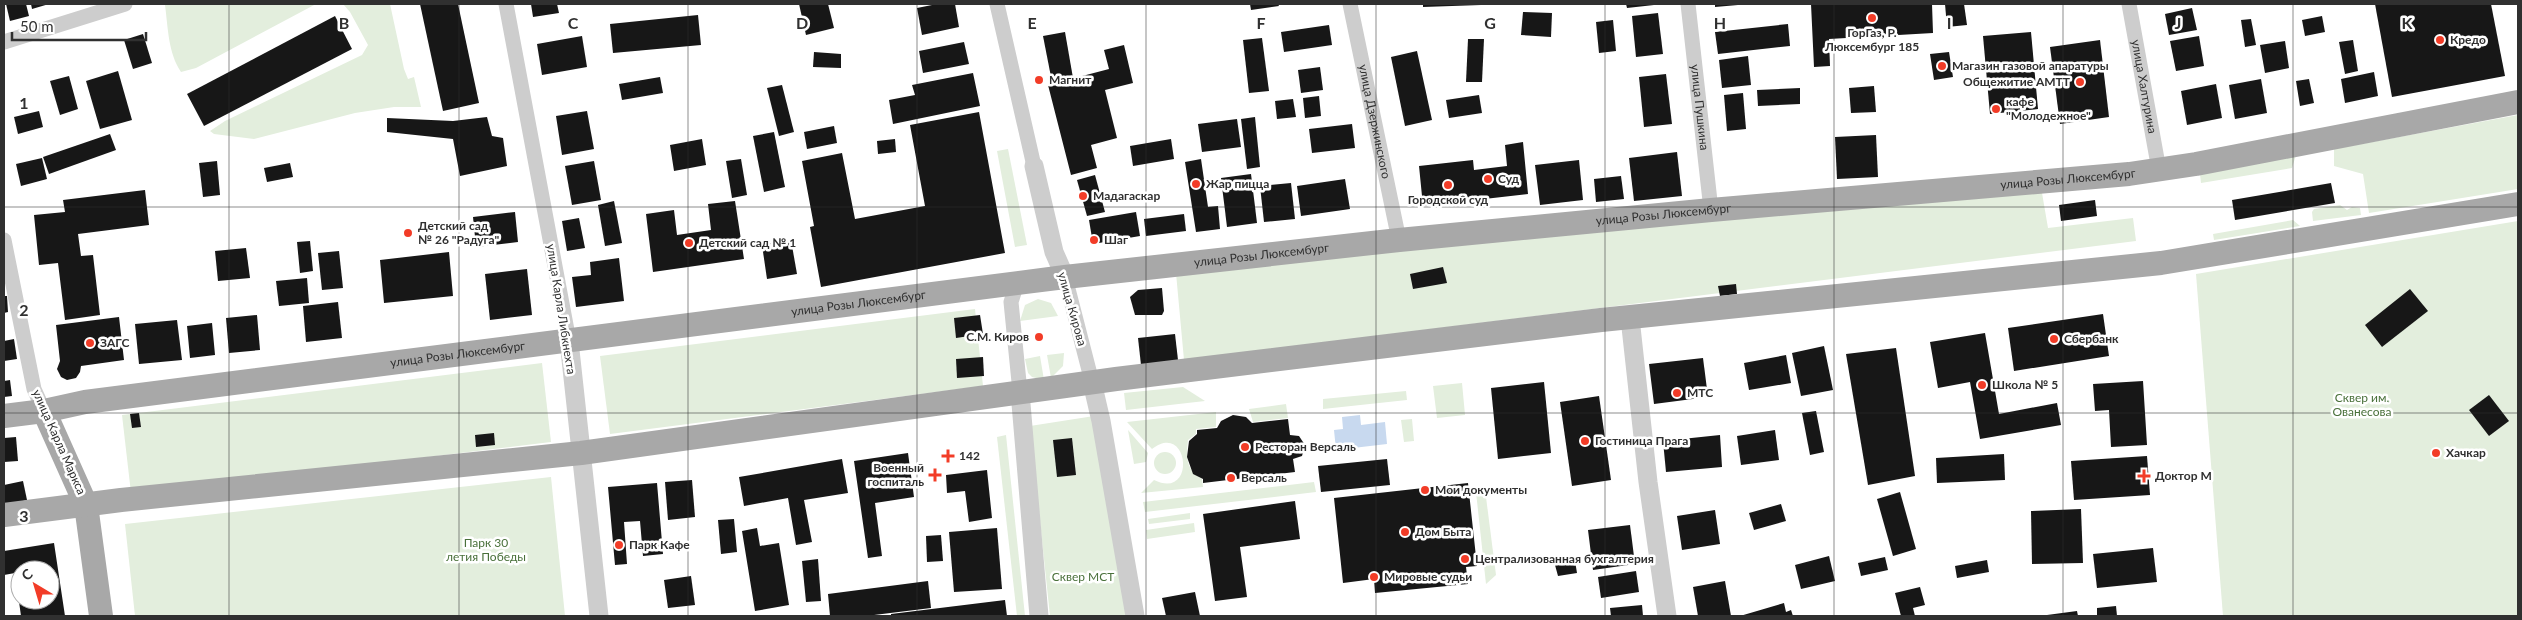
<svg xmlns="http://www.w3.org/2000/svg" width="2522" height="620" font-family="Lato,sans-serif">
  <style>
    .green { fill: #e3eedd }
    .water { fill: #c8d9ef }
    .building { fill: #171717; fill-rule: evenodd }
    .lines { fill: none; stroke-linecap: round; stroke-linejoin: round }
    .minor { stroke: #cdcdcd; stroke-width: 15 }
    .tertiary { stroke: #cdcdcd; stroke-width: 19 }
    .primary { stroke: #a8a8a8; stroke-width: 24 }
    .grid { fill: none; stroke: #303030; stroke-width: 1; stroke-opacity: 0.55 }
    .poi-dot { fill: #f23c27; stroke: #fff; stroke-width: 2 }
    .labels { text-anchor: middle; stroke-width: 5; stroke-linejoin: round; paint-order: stroke }
    .poi-label { font-size: 12px; font-weight: bold; fill: #303030; stroke: #fff; text-anchor: start }
    .street-label { font-size: 12px; fill: #303030; stroke: #fff }
    .park-label { font-size: 12px; fill: #49703a; stroke: #fff }
    .grid-label { font-size: 16px; text-anchor: middle; font-weight: bold; fill: #303030; stroke: #fff; stroke-width: 5; stroke-linejoin: round; paint-order: stroke }
  </style>
  <rect width="100%" height="100%" fill="#fff"/>
  <g class="green">
    <path d="M169 4H316L196 68 181 72C168 53 168 27 165 5Z"/>
    <polygon points="343,4 390,4 404,69 408,79 414,77 421,107 394,107 355,113 254,139 214,134 210,131 225,121 362,55 368,45 350,12"/>
    <polygon points="2518,115 2518,189 2369,213 2363,174 2334,166 2334,149"/>
    <polygon points="1008,149 1027,245 1015,247 997,151"/>
    <polygon points="2296,155 2292,168 2201,183 2200,174"/>
    <polygon points="2041,187 2048,228 2133,218 2136,241 1184,360 1176,273"/>
    <polygon points="2340,205 2347,210 2352,207 2360,208 2361,215 2313,221 2312,212 2314,209"/>
    <polygon points="2293,220 2300,226 2214,240 2213,234"/>
    <polygon points="2518,221 2518,616 2223,616 2196,274"/>
    <polygon points="1038,299 1051,303 1058,316 1020,321 1025,305"/>
    <polygon points="975,309 983,386 610,434 600,356"/>
    <polygon points="1064,353 1063,366 1051,378 1047,355"/>
    <polygon points="1040,356 1044,380 1032,377 1028,373 1025,359"/>
    <polygon points="542,363 551,442 131,493 122,415"/>
    <polygon points="1462,383 1465,415 1437,418 1433,386"/>
    <polygon points="1183,387 1205,401 1126,410 1124,393"/>
    <polygon points="1406,391 1407,400 1323,409 1323,399"/>
    <polygon points="1286,404 1288,418 1253,422 1249,409"/>
    <path d="M1216 412V427L1196 429V434L1188 440C1186 457 1186 470 1202 479L1203 487 1141 493 1154 480C1197 501 1189 420 1152 449L1127 422Z"/>
    <polygon points="1094,416 1127,616 1050,616 1030,426"/>
    <polygon points="1412,419 1414,441 1404,442 1401,420"/>
    <polygon points="1128,430 1148,453 1146,462 1134,464"/>
    <polygon points="1006,435 1025,616 1017,616 997,437"/>
    <circle cx="1165" cy="463" r="11"/>
    <polygon points="551,477 565,616 135,616 125,524"/>
    <polygon points="1314,482 1316,492 1145,512 1143,502"/>
    <polygon points="1476,492 1483,493 1486,497 1496,575 1486,584"/>
    <polygon points="1190,513 1190,519 1149,524 1148,519"/>
    <polygon points="1194,523 1195,532 1147,539 1146,530"/>
  </g>
  <polygon class="water" points="1360,415 1361,425 1385,422 1387,444 1336,450 1334,430 1343,429 1342,417"/>
  <g class="building">
    <polygon points="6,4 26,4 29,16 10,21"/>
    <polygon points="31,4 49,4 32,9"/>
    <polygon points="420,4 458,4 479,103 443,111"/>
    <polygon points="531,4 557,4 559,13 533,17"/>
    <polygon points="799,4 828,4 834,28 806,35"/>
    <polygon points="937,4 955,4 959,27 922,35 917,8"/>
    <polygon points="1250,4 1278,4 1279,6 1251,10"/>
    <polygon points="1423,4 1481,4 1481,5 1423,7"/>
    <polygon points="1626,4 1654,4 1654,5 1627,8"/>
    <polygon points="1715,4 1738,4 1738,5 1715,7"/>
    <polygon points="1811,4 1932,4 1933,33 1829,39 1830,66 1814,67"/>
    <polygon points="1945,4 1964,4 1967,25 1947,27"/>
    <polygon points="2375,4 2491,4 2505,76 2392,97"/>
    <polygon points="2192,8 2197,30 2169,35 2165,14"/>
    <polygon points="1523,12 1552,13 1551,37 1521,35"/>
    <polygon points="1658,13 1663,54 1636,57 1632,16"/>
    <polygon points="698,15 701,45 613,53 610,24"/>
    <polygon points="335,16 352,49 204,126 187,94"/>
    <polygon points="2322,16 2325,32 2305,36 2302,20"/>
    <polygon points="2251,19 2256,45 2245,47 2241,20"/>
    <polygon points="1613,20 1616,51 1599,53 1596,22"/>
    <polygon points="1788,24 1790,46 1718,54 1715,32"/>
    <polygon points="1329,25 1332,45 1284,52 1281,32"/>
    <polygon points="1065,32 1073,78 1052,82 1043,36"/>
    <polygon points="2031,32 2038,109 1990,114 1983,36"/>
    <polygon points="143,34 152,63 133,69 124,40"/>
    <polygon points="582,36 587,67 542,75 537,44"/>
    <polygon points="2199,36 2204,66 2176,71 2170,41"/>
    <polygon points="1262,38 1269,91 1249,93 1243,40"/>
    <polygon points="1468,39 1484,39 1482,82 1466,82"/>
    <polygon points="2100,40 2109,117 2060,124 2050,47"/>
    <polygon points="2353,40 2358,71 2345,74 2339,42"/>
    <polygon points="2285,41 2289,68 2265,73 2260,45"/>
    <polygon points="964,42 969,64 923,73 919,51"/>
    <polygon points="1124,45 1133,83 1105,90 1117,138 1091,145 1097,168 1071,175 1048,85 1109,69 1104,50"/>
    <polygon points="1417,51 1432,120 1405,126 1391,57"/>
    <polygon points="814,52 841,54 841,68 813,67"/>
    <polygon points="1949,52 1953,77 1934,80 1930,54"/>
    <polygon points="1748,56 1751,85 1722,88 1719,60"/>
    <polygon points="1320,67 1323,90 1301,93 1298,70"/>
    <polygon points="118,71 132,120 100,129 86,81"/>
    <polygon points="2374,72 2378,96 2345,103 2341,79"/>
    <polygon points="973,73 980,106 893,124 889,100 915,95 912,85"/>
    <polygon points="1666,74 1672,124 1644,127 1639,77"/>
    <polygon points="69,76 78,109 60,115 50,81"/>
    <polygon points="660,77 663,93 622,100 619,84"/>
    <polygon points="2261,79 2267,113 2235,119 2229,85"/>
    <polygon points="2309,79 2314,103 2300,106 2296,81"/>
    <polygon points="2216,84 2222,118 2187,125 2181,91"/>
    <polygon points="782,85 794,132 779,136 767,88"/>
    <polygon points="1874,86 1876,112 1851,113 1849,88"/>
    <polygon points="1800,88 1800,104 1758,106 1757,90"/>
    <polygon points="1743,93 1746,129 1727,131 1724,95"/>
    <polygon points="1479,95 1482,113 1449,118 1446,100"/>
    <polygon points="1319,96 1321,116 1305,118 1303,98"/>
    <polygon points="1293,99 1296,117 1277,119 1275,101"/>
    <polygon points="39,111 43,127 18,134 14,117"/>
    <polygon points="587,111 594,149 562,155 556,116"/>
    <polygon points="979,112 1005,253 821,287 810,227 814,226 802,161 842,153 855,219 925,206 910,125"/>
    <polygon points="487,117 492,136 503,138 507,166 460,176 453,139 387,132 387,118 453,121"/>
    <polygon points="1255,117 1260,167 1247,169 1241,119"/>
    <polygon points="1237,119 1241,147 1202,152 1198,124"/>
    <polygon points="1352,124 1355,148 1312,153 1309,129"/>
    <polygon points="834,126 837,143 807,149 804,132"/>
    <polygon points="774,132 785,187 764,192 753,136"/>
    <polygon points="110,134 116,150 49,174 43,157"/>
    <polygon points="1876,135 1878,177 1837,179 1835,137"/>
    <polygon points="702,139 706,165 674,171 670,145"/>
    <polygon points="895,139 896,152 878,154 877,141"/>
    <polygon points="1171,139 1174,159 1133,166 1130,146"/>
    <polygon points="1523,142 1528,194 1423,206 1419,166 1473,160 1474,170 1507,166 1505,145"/>
    <polygon points="1677,152 1682,196 1634,201 1629,158"/>
    <polygon points="42,158 47,179 21,186 16,164"/>
    <polygon points="741,159 747,195 732,198 726,161"/>
    <polygon points="1201,159 1208,207 1218,206 1220,229 1196,232 1185,162"/>
    <polygon points="1579,160 1583,200 1540,205 1535,165"/>
    <polygon points="217,161 220,195 203,197 199,163"/>
    <polygon points="594,161 601,200 572,205 565,166"/>
    <polygon points="290,163 293,177 267,182 264,168"/>
    <polygon points="1251,174 1257,223 1227,227 1221,178"/>
    <polygon points="1095,175 1105,212 1087,216 1077,180"/>
    <polygon points="1621,176 1624,199 1596,202 1594,179"/>
    <polygon points="1345,179 1350,209 1301,216 1297,186"/>
    <polygon points="1291,183 1295,219 1264,222 1260,186"/>
    <polygon points="2331,183 2335,203 2235,220 2232,200"/>
    <polygon points="145,190 149,225 78,234 81,256 93,255 100,315 65,320 58,263 39,265 34,215 65,212 63,200"/>
    <polygon points="2095,200 2097,216 2061,221 2059,205"/>
    <polygon points="614,201 622,243 605,246 598,205"/>
    <polygon points="735,201 744,259 653,272 646,214 674,210 677,235 711,230 708,204"/>
    <polygon points="515,212 518,242 476,247 473,217"/>
    <polygon points="1136,212 1140,236 1093,244 1089,220"/>
    <polygon points="1184,214 1186,231 1146,236 1144,219"/>
    <polygon points="579,218 585,248 567,251 562,221"/>
    <polygon points="791,240 797,274 767,279 762,245"/>
    <polygon points="310,241 313,271 300,273 297,242"/>
    <polygon points="246,248 250,278 218,281 215,251"/>
    <polygon points="339,251 343,288 322,290 318,253"/>
    <polygon points="449,252 453,296 384,303 380,260"/>
    <polygon points="619,258 624,301 576,307 572,277 591,275 590,262"/>
    <polygon points="1443,267 1447,283 1413,289 1410,274"/>
    <polygon points="527,269 532,315 490,320 485,274"/>
    <polygon points="307,278 309,303 279,306 276,281"/>
    <polygon points="1736,284 1737,294 1720,296 1718,286"/>
    <polygon points="1162,288 1164,311 1162,315 1135,315 1130,297 1138,290"/>
    <polygon points="2410,289 2428,311 2382,347 2365,325"/>
    <polygon points="4,296 7,296 8,312 4,313"/>
    <polygon points="338,302 342,338 306,342 303,306"/>
    <polygon points="2103,314 2109,356 2014,371 2008,328"/>
    <polygon points="257,315 260,350 229,353 226,318"/>
    <polygon points="980,315 983,334 956,338 954,318"/>
    <polygon points="119,317 124,360 81,366 80,372 76,378 67,380 61,377 57,369 60,361 56,325"/>
    <polygon points="177,320 182,360 139,364 135,324"/>
    <polygon points="212,323 215,355 190,358 187,326"/>
    <polygon points="1985,333 1999,414 2057,403 2061,425 1980,439 1970,382 1938,388 1930,342"/>
    <polygon points="1175,334 1178,360 1141,365 1138,338"/>
    <polygon points="14,339 17,359 4,361 4,341"/>
    <polygon points="1824,346 1833,390 1801,396 1792,353"/>
    <polygon points="1896,348 1915,476 1868,485 1846,354"/>
    <polygon points="1786,355 1791,383 1749,390 1744,363"/>
    <polygon points="983,357 984,376 957,378 956,359"/>
    <polygon points="1703,358 1708,397 1654,404 1649,364"/>
    <polygon points="10,380 12,396 4,397 4,381"/>
    <polygon points="2143,381 2147,445 2111,447 2109,410 2095,411 2093,384"/>
    <polygon points="1544,382 1551,453 1498,459 1491,388"/>
    <polygon points="2489,395 2509,421 2489,436 2469,410"/>
    <polygon points="1599,396 1611,480 1572,486 1560,402"/>
    <polygon points="1816,411 1824,452 1810,455 1802,413"/>
    <polygon points="139,413 141,427 132,428 130,414"/>
    <polygon points="1233,415 1246,417 1252,423 1288,419 1290,435 1299,436 1305,445 1302,456 1293,459 1295,472 1203,483 1203,479 1193,474 1187,457 1189,441 1197,434 1197,430 1217,428 1221,421"/>
    <polygon points="1775,430 1779,460 1741,465 1737,436"/>
    <polygon points="494,433 495,445 476,447 475,435"/>
    <polygon points="1720,435 1722,467 1666,472 1663,441"/>
    <polygon points="16,437 18,461 4,462 4,438"/>
    <polygon points="1072,438 1076,475 1057,477 1053,440"/>
    <polygon points="908,453 914,497 875,503 882,556 868,558 854,461"/>
    <polygon points="2004,454 2005,480 1937,483 1936,458"/>
    <polygon points="2147,456 2150,495 2074,500 2071,461"/>
    <polygon points="842,459 848,493 804,500 812,542 796,545 788,498 744,506 739,477"/>
    <polygon points="1387,459 1390,485 1321,492 1318,466"/>
    <polygon points="987,470 992,518 969,522 965,491 947,493 946,475"/>
    <polygon points="692,480 695,517 668,520 665,482"/>
    <polygon points="23,481 27,500 4,506 4,485"/>
    <polygon points="657,483 663,554 643,556 640,521 624,522 627,564 615,565 608,487"/>
    <polygon points="1468,483 1477,566 1466,567 1468,584 1375,593 1374,579 1343,583 1334,498"/>
    <polygon points="1900,492 1916,549 1893,556 1877,499"/>
    <polygon points="1295,501 1300,539 1240,547 1247,597 1215,601 1203,514"/>
    <polygon points="1781,504 1786,521 1754,530 1749,513"/>
    <polygon points="2081,509 2083,563 2032,564 2031,511"/>
    <polygon points="1715,510 1720,544 1682,550 1677,516"/>
    <polygon points="734,519 737,552 721,554 718,520"/>
    <polygon points="1630,525 1635,564 1593,570 1588,530"/>
    <polygon points="757,528 760,546 779,543 789,605 755,611 742,531"/>
    <polygon points="997,528 1002,589 954,592 949,532"/>
    <polygon points="941,535 943,561 927,562 926,536"/>
    <path d="M54 543 65 616H21L15 573 4 575V551ZM20 570H50V600H20Z"/>
    <polygon points="2153,548 2157,582 2097,588 2093,554"/>
    <polygon points="1829,556 1835,581 1801,589 1795,565"/>
    <polygon points="1885,557 1888,570 1861,576 1858,563"/>
    <polygon points="818,559 821,601 806,602 802,561"/>
    <polygon points="1987,560 1989,572 1957,578 1955,566"/>
    <polygon points="1575,561 1577,573 1558,576 1555,565"/>
    <polygon points="1636,571 1639,592 1601,598 1598,577"/>
    <polygon points="691,576 695,605 668,608 664,580"/>
    <polygon points="928,581 931,608 866,616 830,616 828,594"/>
    <polygon points="1725,581 1731,616 1698,616 1693,587"/>
    <polygon points="1920,587 1925,605 1913,608 1915,616 1901,616 1895,593"/>
    <polygon points="1195,592 1200,616 1166,616 1162,598"/>
    <polygon points="1005,600 1007,616 891,616 891,614"/>
    <polygon points="1784,603 1786,612 1791,610 1793,616 1740,616"/>
    <polygon points="1642,605 1643,616 1611,616 1610,608"/>
    <polygon points="2116,606 2117,616 2097,616 2097,608"/>
    <polygon points="2077,611 2078,616 2047,616 2047,615"/>
  </g>
  <g class="lines">
    <g class="minor">
      <polyline points="506,4 569,341"/>
      <polyline points="997,4 1034,166"/>
      <path id="s1" d="M1350 4 1399 240"/>
      <path id="s2" d="M1688 4 1711 210"/>
      <path id="s3" d="M2129 4 2159 170"/>
      <polyline points="4,42 125,4"/>
      <polyline points="4,240 34,389 44,411"/>
      <polyline points="1065,277 1092,382"/>
      <polyline points="1017,283 1011,302 1020,392"/>
    </g>
    <g class="tertiary">
      <polyline points="1034,166 1054,252 1065,277"/>
      <polyline points="1630,318 1648,482 1667,616"/>
      <polyline points="569,341 599,616"/>
      <polyline points="1092,382 1101,421 1135,616"/>
      <polyline points="1020,392 1039,616"/>
    </g>
    <g class="primary">
      <polyline points="44,411 86,505 101,616"/>
      <path id="s4" d="M4 416 44 411 85 402 1065 277 1399 240 1711 210 2129 174 2196 164 2518 102"/>
      <polyline points="4,515 121,500 581,453 1116,379 1601,320 2161,263 2518,204"/>
    </g>
  </g>
  <path class="grid" d="M229 4V616M459 4V616M688 4V616M917 4V616M1146 4V616M1376 4V616M1605 4V616M1834 4V616M2063 4V616M2293 4V616M4 207H2518M4 413H2518"/>
  <g class="poi-dot">
    <circle cx="1872" cy="18" r="5"/>
    <circle cx="2440" cy="40" r="5"/>
    <circle cx="1942" cy="66" r="5"/>
    <circle cx="1039" cy="80" r="5"/>
    <circle cx="2080" cy="82" r="5"/>
    <circle cx="1996" cy="109" r="5"/>
    <circle cx="1488" cy="179" r="5"/>
    <circle cx="1196" cy="184" r="5"/>
    <circle cx="1448" cy="185" r="5"/>
    <circle cx="1083" cy="196" r="5"/>
    <circle cx="408" cy="233" r="5"/>
    <circle cx="1094" cy="240" r="5"/>
    <circle cx="689" cy="243" r="5"/>
    <circle cx="1039" cy="337" r="5"/>
    <circle cx="2054" cy="339" r="5"/>
    <circle cx="90" cy="343" r="5"/>
    <circle cx="1982" cy="385" r="5"/>
    <circle cx="1677" cy="393" r="5"/>
    <circle cx="1585" cy="441" r="5"/>
    <circle cx="1245" cy="447" r="5"/>
    <circle cx="2436" cy="453" r="5"/>
    <path d="M945.5 448.5h5v5h5v5h-5v5h-5v-5h-5v-5h5z"/>
    <path d="M932.5 467.5h5v5h5v5h-5v5h-5v-5h-5v-5h5z"/>
    <path d="M2141.5 468.5h5v5h5v5h-5v5h-5v-5h-5v-5h5z"/>
    <circle cx="1231" cy="478" r="5"/>
    <circle cx="1425" cy="490" r="5"/>
    <circle cx="1405" cy="532" r="5"/>
    <circle cx="619" cy="545" r="5"/>
    <circle cx="1465" cy="559" r="5"/>
    <circle cx="1374" cy="577" r="5"/>
  </g>
  <g class="labels">
    <g class="poi-label">
      <text x="1872" y="37" text-anchor="middle">ГорГаз, Р.<tspan x="1872" dy="14">Люксембург 185</tspan></text>
      <text x="2450" y="44">Кредо</text>
      <text x="1952" y="70">Магазин газовой апаратуры</text>
      <text x="1049" y="84">Магнит</text>
      <text x="2070" y="86" text-anchor="end">Общежитие АМТТ</text>
      <text x="2006" y="106">кафе<tspan x="2006" dy="14">"Молодежное"</tspan></text>
      <text x="1498" y="183">Суд</text>
      <text x="1206" y="188">Жар пицца</text>
      <text x="1093" y="200">Мадагаскар</text>
      <text x="1448" y="204" text-anchor="middle">Городской суд</text>
      <text x="418" y="230">Детский сад<tspan x="418" dy="14">№ 26 "Радуга"</tspan></text>
      <text x="1104" y="244">Шаг</text>
      <text x="699" y="247">Детский сад № 1</text>
      <text x="1029" y="341" text-anchor="end">С.М. Киров</text>
      <text x="2064" y="343">Сбербанк</text>
      <text x="100" y="347">ЗАГС</text>
      <text x="1992" y="389">Школа № 5</text>
      <text x="1687" y="397">МТС</text>
      <text x="1595" y="445">Гостиница Прага</text>
      <text x="1255" y="451">Ресторан Версаль</text>
      <text x="2446" y="457">Хачкар</text>
      <text x="959" y="460">142</text>
      <text x="924" y="472" text-anchor="end">Военный<tspan x="924" dy="14">госпиталь</tspan></text>
      <text x="2155" y="480">Доктор М</text>
      <text x="1241" y="482">Версаль</text>
      <text x="1435" y="494">Мои документы</text>
      <text x="1415" y="536">Дом Быта</text>
      <text x="629" y="549">Парк Кафе</text>
      <text x="1475" y="563">Централизованная бухгалтерия</text>
      <text x="1384" y="581">Мировые судьи</text>
    </g>
    <g class="street-label">
      <text dy="4" stroke="none"><textPath href="#s3" startOffset="84">улица Халтурина</textPath></text>
      <text dy="4" stroke="none"><textPath href="#s2" startOffset="104">улица Пушкина</textPath></text>
      <text dy="4" stroke="none"><textPath href="#s1" startOffset="120">улица Дзержинского</textPath></text>
      <text dy="4" stroke="none"><textPath href="#s4" startOffset="2078">улица Розы Люксембург</textPath></text>
      <text dy="4" stroke="none"><textPath href="#s4" startOffset="1672">улица Розы Люксембург</textPath></text>
      <text dy="4" stroke="none"><textPath href="#s4" startOffset="1268">улица Розы Люксембург</textPath></text>
      <text dy="4" stroke="none"><textPath href="#s4" startOffset="862">улица Розы Люксембург</textPath></text>
      <text transform="translate(561 309) rotate(81)" y="4">улица Карла Либкнехта</text>
      <text transform="translate(1072 309) rotate(74)" y="4">улица Кирова</text>
      <text dy="4" stroke="none"><textPath href="#s4" startOffset="458">улица Розы Люксембург</textPath></text>
      <text transform="translate(59 442) rotate(66)" y="4">улица Карла Маркса</text>
    </g>
    <g class="park-label">
      <text x="2362" y="402">Сквер им.<tspan x="2362" dy="14">Ованесова</tspan></text>
      <text x="486" y="547">Парк 30<tspan x="486" dy="14">летия Победы</tspan></text>
      <text x="1083" y="581">Сквер МСТ</text>
    </g>
  </g>
  <g class="grid-label">
    <text x="344" y="29">B</text>
    <text x="573" y="29">C</text>
    <text x="802" y="29">D</text>
    <text x="1032" y="29">E</text>
    <text x="1261" y="29">F</text>
    <text x="1490" y="29">G</text>
    <text x="1720" y="29">H</text>
    <text x="1949" y="29">I</text>
    <text x="2178" y="29">J</text>
    <text x="2407" y="29">K</text>
    <text x="24" y="109">1</text>
    <text x="24" y="316">2</text>
    <text x="24" y="522">3</text>
  </g>
  <rect width="2522" height="620" fill="none" stroke="#303030" stroke-width="10"/>
  <g transform="translate(35 585) rotate(322)"><circle r="24" fill="#ffffff" stroke="#acacac"/>
  <path d="M0-4L9 19L0 12L-9 19Z" fill="#f23c27"/>
  <text y="-8" font-size="14" font-weight="bold" text-anchor="middle" fill="#303030">С</text>
  </g>
  <path d="M12 32v8h134v-8" fill="none" stroke="#303030" stroke-width="2.5"/>
  <text x="20" y="32" font-size="15" fill="#303030" stroke="#ffffff" stroke-width="4" paint-order="stroke">50 m</text>
</svg>
